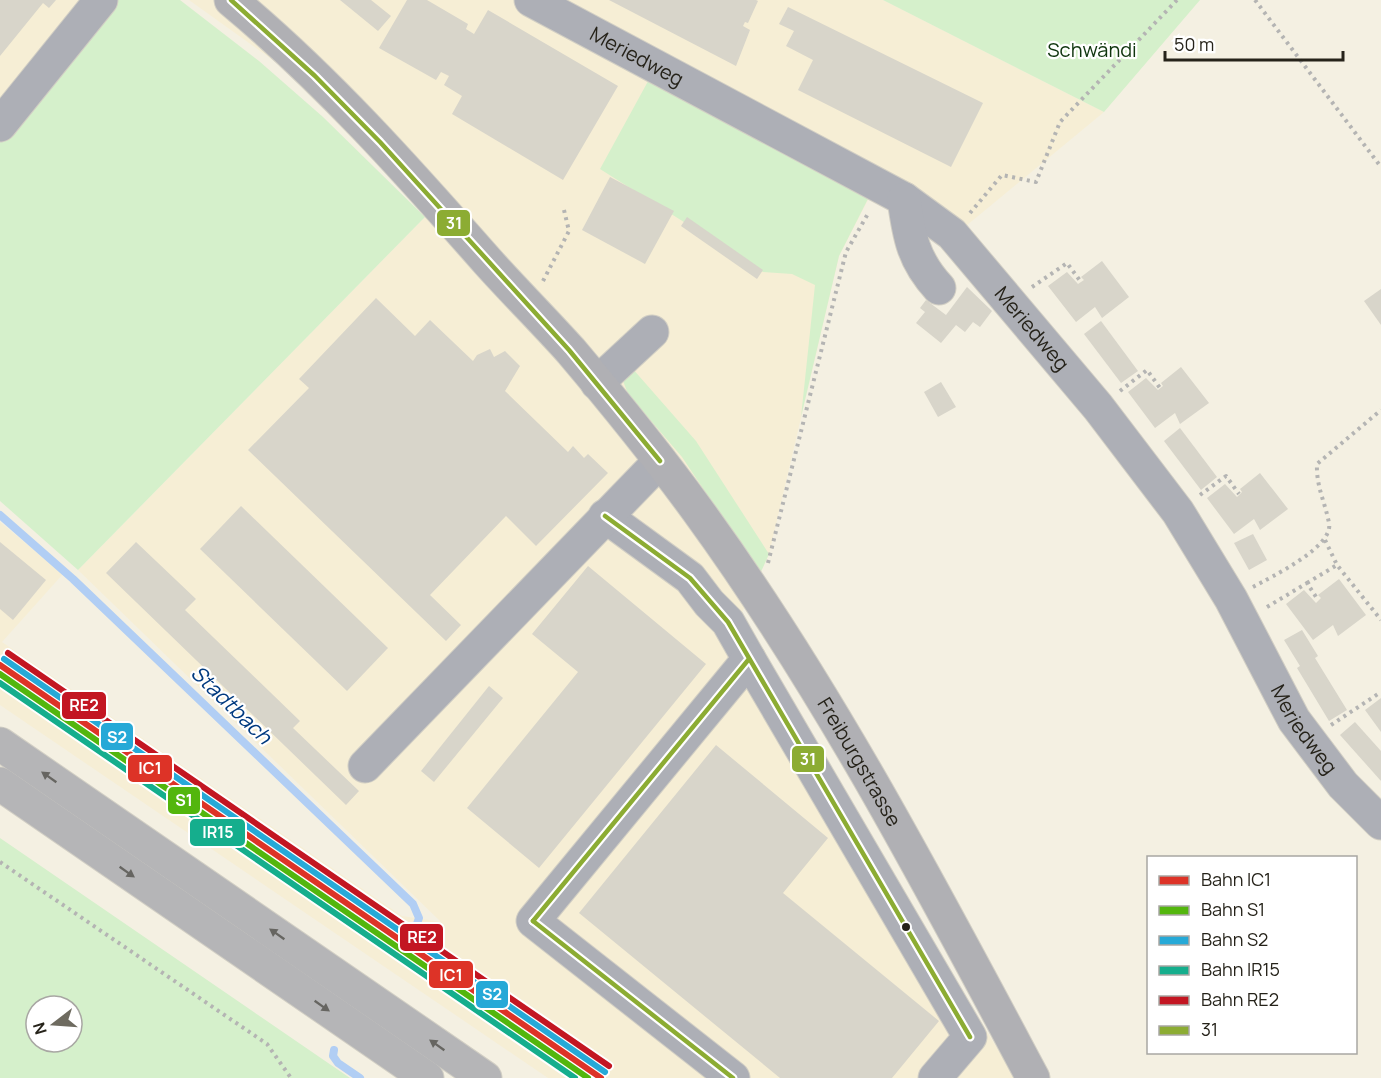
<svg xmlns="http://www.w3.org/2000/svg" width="1381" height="1078" font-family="Manrope,sans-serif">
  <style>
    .built { fill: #f6eed5 }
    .green { fill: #d5f0cb; fill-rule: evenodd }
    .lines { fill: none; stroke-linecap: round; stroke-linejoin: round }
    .stream { stroke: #b1cef4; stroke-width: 8 }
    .building { fill: #d8d5ca }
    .minor-casing { stroke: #d1cec4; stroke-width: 35 }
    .major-casing { stroke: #d1cec4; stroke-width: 35 }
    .highway-casing { stroke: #d1cec4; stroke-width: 35 }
    .path { stroke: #b4b4b3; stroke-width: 4; stroke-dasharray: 3 4.5; stroke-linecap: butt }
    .minor { stroke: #adafb6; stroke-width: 33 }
    .major { stroke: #b0b0b4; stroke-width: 33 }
    .highway { stroke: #b5b5b7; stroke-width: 33 }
    .bus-1-casing { stroke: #fff; stroke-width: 9 }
    .bus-1 { stroke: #8cac33; stroke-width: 4.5 }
    .rail-1-casing { stroke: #fff; stroke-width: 10 }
    .rail-2-casing { stroke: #fff; stroke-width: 10 }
    .rail-3-casing { stroke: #fff; stroke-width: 10 }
    .rail-4-casing { stroke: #fff; stroke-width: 10 }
    .rail-5-casing { stroke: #fff; stroke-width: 10 }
    .rail-1 { stroke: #dd3327; stroke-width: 6 }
    .rail-2 { stroke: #53b60d; stroke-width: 6 }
    .rail-3 { stroke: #26a9d7; stroke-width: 6 }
    .rail-4 { stroke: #15ae8d; stroke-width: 6 }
    .rail-5 { stroke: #c31622; stroke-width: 6 }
    .oneway { fill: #666561 }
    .bus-dot { fill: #26231a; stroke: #fff; stroke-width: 2 }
    .labels { text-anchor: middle; stroke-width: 4.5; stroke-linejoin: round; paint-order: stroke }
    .park-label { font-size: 20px; fill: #0f350e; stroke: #fff }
    .street-label { font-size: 20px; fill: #26231a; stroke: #fff }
    .water-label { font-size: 21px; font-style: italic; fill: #013a7f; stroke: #fff }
    .line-badge { stroke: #fff; stroke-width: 2 }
    .badge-label { font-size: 16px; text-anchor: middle; font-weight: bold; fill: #fff }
  </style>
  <rect width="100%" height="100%" fill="#f4f0e2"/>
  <g class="built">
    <polygon points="0,0 106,0 0,113"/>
    <polygon points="189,0 883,0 1104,112 943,245 872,192 839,256 769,554 739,619 1015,1078 548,1078 0,705 0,522 63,574 2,642 402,916 441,922 78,570 428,214 295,76"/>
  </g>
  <g class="green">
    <polygon points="114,0 180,0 259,61 323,117 425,217 78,570 0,501 0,142"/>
    <polygon points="883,0 1200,0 1104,112"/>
    <polygon points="652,74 872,191 839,256 801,417 815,285 792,274 763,272 600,169"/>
    <polygon points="632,368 696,441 769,554 760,574 682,457 628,394 622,378"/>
    <path d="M0 838 350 1078H0ZM36 1006H72V1042H36Z"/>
  </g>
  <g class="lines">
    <g class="stream">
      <polyline points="0,515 73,579 413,904 419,918 414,932"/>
      <polyline points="334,1050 333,1056 338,1063 360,1078"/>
    </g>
  </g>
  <g class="building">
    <polygon points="0,0 56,0 49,8 43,3 0,56"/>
    <polygon points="340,0 371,0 391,16 378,31"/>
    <polygon points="407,0 427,0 468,24 466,29 474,34 488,10 618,86 563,180 452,114 462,96 444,85 449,76 441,72 436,80 379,48"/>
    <polygon points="609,0 756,0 758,1 748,23 745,22 743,26 750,30 736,66"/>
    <polygon points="788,7 983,103 951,167 798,90 813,60 786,46 794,31 779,24"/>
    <polygon points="610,177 674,211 645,264 582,230"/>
    <polygon points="687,217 763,270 757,279 681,226"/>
    <polygon points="1102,261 1129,297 1102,318 1095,307 1076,322 1048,286 1067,272 1078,284 1084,280 1081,277"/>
    <polygon points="967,287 992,311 980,327 973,322 965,332 956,325 941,343 916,323 925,312 920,308 926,300 946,315"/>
    <polygon points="1381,289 1381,325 1364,301"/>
    <polygon points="376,298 415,336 430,320 473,361 477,355 490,349 494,357 505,351 520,366 505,391 568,452 573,446 584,458 588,454 608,473 536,546 506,516 430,595 461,625 446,641 248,450 309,388 299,379"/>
    <polygon points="1101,321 1138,371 1121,383 1084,334"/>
    <polygon points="1181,367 1209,403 1180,424 1175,413 1155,428 1128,392 1146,378 1158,390 1163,386 1161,383"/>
    <polygon points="941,382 956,407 938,417 924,392"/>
    <polygon points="1180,428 1217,477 1201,490 1164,441"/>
    <polygon points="1260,473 1288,509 1260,530 1254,519 1234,534 1207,498 1225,484 1237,497 1242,492 1240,489"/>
    <polygon points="241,506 388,648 347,691 200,549"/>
    <polygon points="1253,534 1267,560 1249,570 1234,543"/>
    <polygon points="0,542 46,580 13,620 0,609"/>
    <polygon points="136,542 196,599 185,610 300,721 293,728 359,791 346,805 106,573"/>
    <polygon points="588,566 706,664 539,868 467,808 578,672 532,634"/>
    <polygon points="1339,579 1366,615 1338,636 1333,625 1313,640 1286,604 1304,590 1316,603 1321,598 1318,595"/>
    <polygon points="1302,630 1318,656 1315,658 1347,710 1329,721 1297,668 1300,666 1284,640"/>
    <polygon points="489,686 503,698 434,782 421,771"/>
    <polygon points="1381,698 1381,732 1365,710"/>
    <polygon points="1355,722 1381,751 1381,781 1340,735"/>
    <polygon points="716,745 828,838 783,893 939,1021 892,1078 780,1078 579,913"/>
  </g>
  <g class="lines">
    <defs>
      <g id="minor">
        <path id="s1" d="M531 0 904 199 952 234 1098 407 1178 512 1231 599 1294 720 1343 785 1381 823"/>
        <polyline points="0,125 101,0"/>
        <path d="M904 199C909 236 913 260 939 288"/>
        <polyline points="597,383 652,332"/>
        <polyline points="605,516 690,578 709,603 728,622 749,659 970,1037 935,1078"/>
        <polyline points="365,766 660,461"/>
        <polyline points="733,1078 533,921 749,659"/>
      </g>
      <g id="major">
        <path id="s2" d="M231 0C325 78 407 170 488 262 515 292 544 321 571 351 615 403 658 456 698 511 827 688 930 885 1033 1078"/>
      </g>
      <g id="highway">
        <polyline points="0,744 485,1078"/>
        <polyline points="0,784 427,1078"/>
      </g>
    </defs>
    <use href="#minor" class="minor-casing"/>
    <use href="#major" class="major-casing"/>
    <use href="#highway" class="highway-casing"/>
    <g class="path">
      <polyline points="1255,0 1381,167"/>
      <polyline points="970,213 1002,175 1036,182 1060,122 1177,0"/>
      <polyline points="543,281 569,231 564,210"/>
      <polyline points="1032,287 1067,263 1081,282"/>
      <polyline points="1120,391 1147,370 1160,388"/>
      <polyline points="1200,495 1226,476 1239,494"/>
      <polyline points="1325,540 1337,565 1381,620"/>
      <polyline points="768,563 846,252 869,212"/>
      <polyline points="1307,583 1337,565"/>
      <path d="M1253 587C1271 577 1334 547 1329 523 1325 502 1316 486 1317 464L1381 410"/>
      <polyline points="1267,607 1307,583 1318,600"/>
      <polyline points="1331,725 1381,692"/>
      <polyline points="0,862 267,1044 291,1078"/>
    </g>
    <use href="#minor" class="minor"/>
    <use href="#major" class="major"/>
    <use href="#highway" class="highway"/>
    <defs>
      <g id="bus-1">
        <polyline points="231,0 315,76 380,142 569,350 660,461"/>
        <polyline points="605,516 690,578 728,622 970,1037"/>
        <polyline points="533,921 749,659"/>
        <polyline points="533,921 733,1078"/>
      </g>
    </defs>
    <use href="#bus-1" class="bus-1-casing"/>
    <use href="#bus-1" class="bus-1"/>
    <defs>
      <polyline id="rail-1" points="0,665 601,1078"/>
      <polyline id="rail-2" points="0,674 588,1078"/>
      <polyline id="rail-3" points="4,659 605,1072"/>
      <polyline id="rail-4" points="0,683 575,1078"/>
      <polyline id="rail-5" points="8,653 609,1066"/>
    </defs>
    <use href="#rail-1" class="rail-1-casing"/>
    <use href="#rail-2" class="rail-2-casing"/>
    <use href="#rail-3" class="rail-3-casing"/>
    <use href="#rail-4" class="rail-4-casing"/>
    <use href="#rail-5" class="rail-5-casing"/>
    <use href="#rail-1" class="rail-1"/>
    <use href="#rail-2" class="rail-2"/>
    <use href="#rail-3" class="rail-3"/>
    <use href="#rail-4" class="rail-4"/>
    <use href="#rail-5" class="rail-5"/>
  </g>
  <defs><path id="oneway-solid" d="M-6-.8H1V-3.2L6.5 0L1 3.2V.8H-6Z" transform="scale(1.5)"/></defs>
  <g class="oneway">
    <use href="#oneway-solid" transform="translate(49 777) rotate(-145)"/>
    <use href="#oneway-solid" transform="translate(127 872) rotate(35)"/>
    <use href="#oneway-solid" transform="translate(277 934) rotate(-145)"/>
    <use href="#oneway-solid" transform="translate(322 1006) rotate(35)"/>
    <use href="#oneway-solid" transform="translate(437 1045) rotate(-145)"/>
  </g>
  <circle class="bus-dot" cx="906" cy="927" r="5"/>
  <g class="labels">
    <g class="park-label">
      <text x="1092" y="57">Schwändi</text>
    </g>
    <g class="street-label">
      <text dy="7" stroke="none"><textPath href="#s1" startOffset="120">Meriedweg</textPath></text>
      <text dy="7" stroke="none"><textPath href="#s1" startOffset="606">Meriedweg</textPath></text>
      <text dy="7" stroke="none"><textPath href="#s1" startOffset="1092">Meriedweg</textPath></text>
      <text dy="7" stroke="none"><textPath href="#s2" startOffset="992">Freiburgstrasse</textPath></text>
    </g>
    <g class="water-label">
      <text transform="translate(231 705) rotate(44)" y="7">Stadtbach</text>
    </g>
  </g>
  <g class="line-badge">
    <rect x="436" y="209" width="35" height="28" rx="6" fill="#8cac33"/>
    <rect x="61" y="691" width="46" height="29" rx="6" fill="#c31622"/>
    <rect x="100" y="722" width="34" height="29" rx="6" fill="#26a9d7"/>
    <rect x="791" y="745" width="34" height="28" rx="6" fill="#8cac33"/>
    <rect x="127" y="754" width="46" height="29" rx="6" fill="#dd3327"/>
    <rect x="167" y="786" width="34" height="29" rx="6" fill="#53b60d"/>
    <rect x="189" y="818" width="57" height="29" rx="6" fill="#15ae8d"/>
    <rect x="399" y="923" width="45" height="29" rx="6" fill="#c31622"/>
    <rect x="428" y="960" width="46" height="29" rx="6" fill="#dd3327"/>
    <rect x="475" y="980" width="34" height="29" rx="6" fill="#26a9d7"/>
  </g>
  <g class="badge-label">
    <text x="454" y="229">31</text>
    <text x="84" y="711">RE2</text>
    <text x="117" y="743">S2</text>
    <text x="808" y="765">31</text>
    <text x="150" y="774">IC1</text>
    <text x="184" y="806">S1</text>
    <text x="218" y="838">IR15</text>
    <text x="422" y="943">RE2</text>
    <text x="451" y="981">IC1</text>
    <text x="492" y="1000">S2</text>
  </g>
  <rect x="1147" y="856" width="210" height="198" fill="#ffffff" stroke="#a8a7a3" stroke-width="1.5"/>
  <rect x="1159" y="876" width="30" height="9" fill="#dd3327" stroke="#a8a7a3" stroke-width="1.5"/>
  <text x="1201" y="886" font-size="18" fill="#26231a">Bahn IC1</text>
  <rect x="1159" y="906" width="30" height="9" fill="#53b60d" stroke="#a8a7a3" stroke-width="1.5"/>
  <text x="1201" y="916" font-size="18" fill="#26231a">Bahn S1</text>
  <rect x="1159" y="936" width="30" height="9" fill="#26a9d7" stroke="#a8a7a3" stroke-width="1.5"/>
  <text x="1201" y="946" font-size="18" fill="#26231a">Bahn S2</text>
  <rect x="1159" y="966" width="30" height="9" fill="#15ae8d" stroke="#a8a7a3" stroke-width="1.5"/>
  <text x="1201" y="976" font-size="18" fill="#26231a">Bahn IR15</text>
  <rect x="1159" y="996" width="30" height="9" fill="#c31622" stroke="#a8a7a3" stroke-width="1.5"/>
  <text x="1201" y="1006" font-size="18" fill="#26231a">Bahn RE2</text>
  <rect x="1159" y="1026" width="30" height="9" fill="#8cac33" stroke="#a8a7a3" stroke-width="1.5"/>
  <text x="1201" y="1036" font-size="18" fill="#26231a">31</text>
  <g transform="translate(54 1024) rotate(253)"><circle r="28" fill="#ffffff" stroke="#a8a7a3" stroke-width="1.5"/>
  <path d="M0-4.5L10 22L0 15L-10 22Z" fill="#6e6b60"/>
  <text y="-9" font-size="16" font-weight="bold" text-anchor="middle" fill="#26231a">N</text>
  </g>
  <path d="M1165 51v9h178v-9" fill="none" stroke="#26231a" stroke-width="3"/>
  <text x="1174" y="51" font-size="18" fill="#26231a" stroke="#ffffff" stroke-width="4.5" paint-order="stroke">50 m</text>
</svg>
